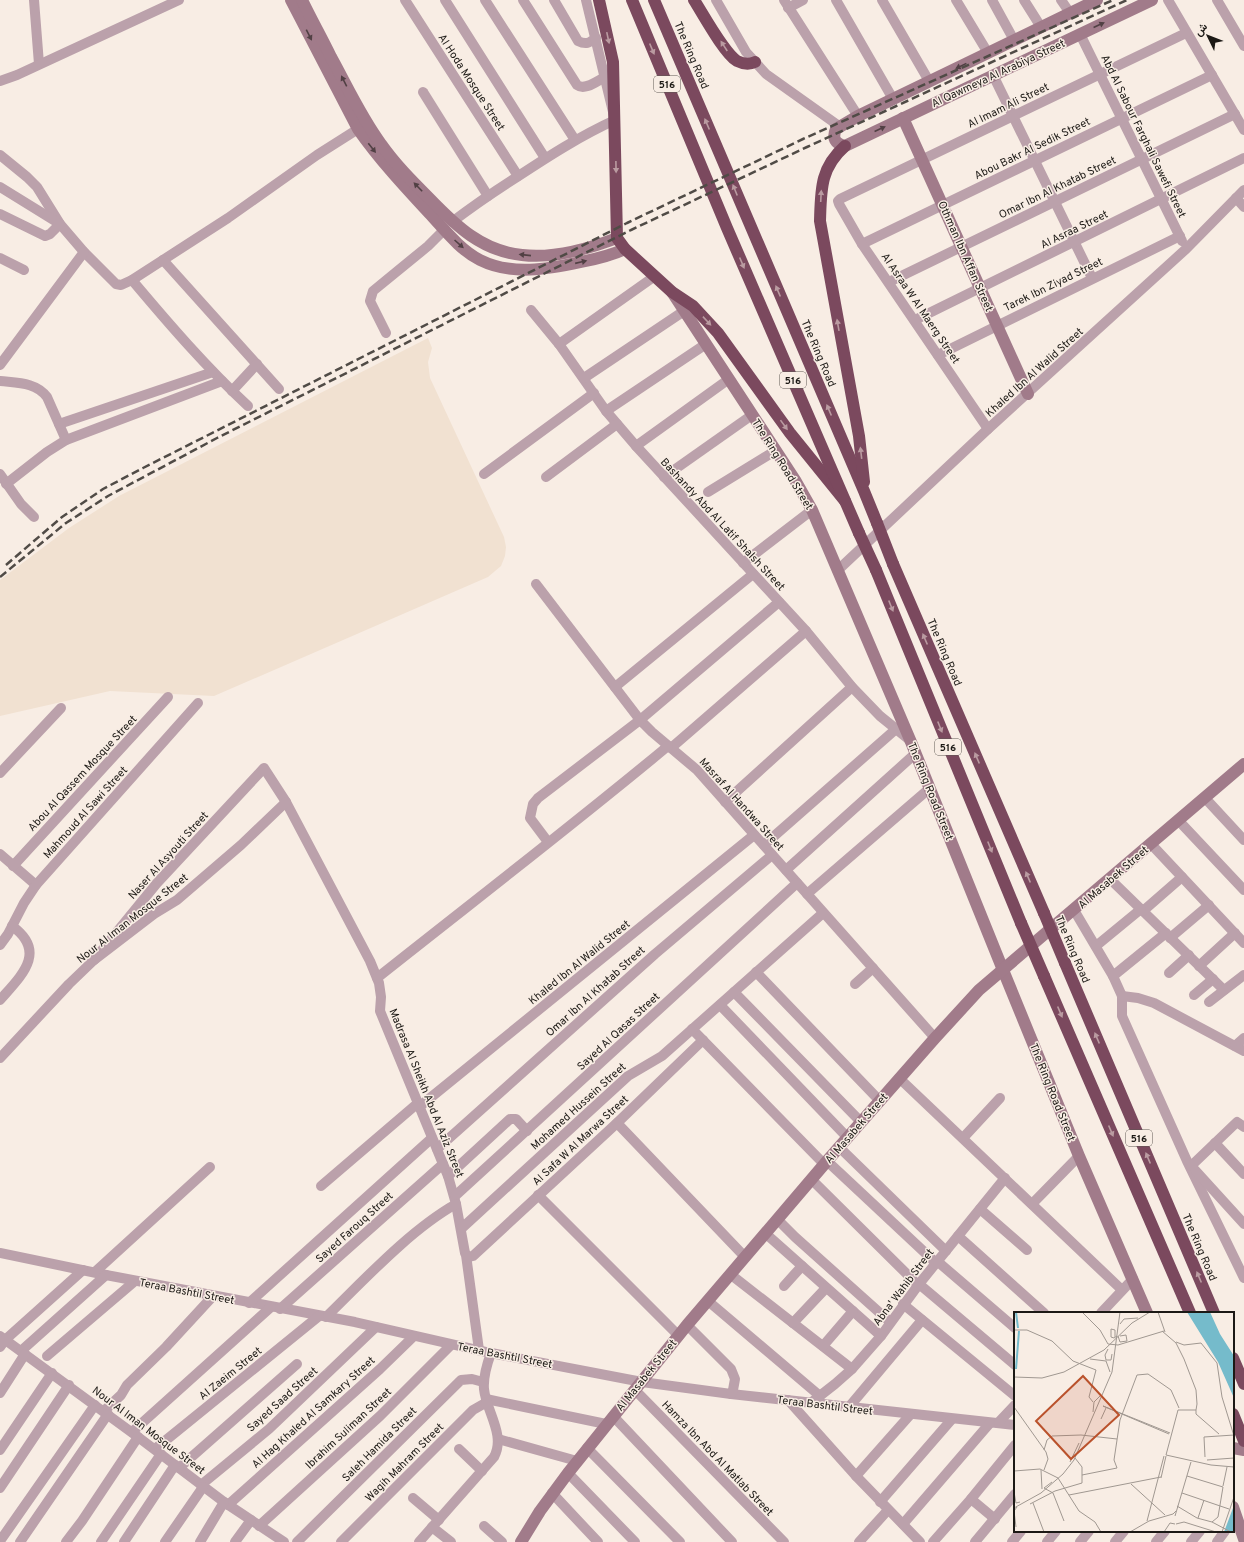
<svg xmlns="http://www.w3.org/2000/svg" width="1244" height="1542" font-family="Overpass,Vazirmatn,sans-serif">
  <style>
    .built { fill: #f1e1d1 }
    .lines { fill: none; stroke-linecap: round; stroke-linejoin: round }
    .street { stroke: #bba1ab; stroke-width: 10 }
    .secondary { stroke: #a17b8a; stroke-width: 12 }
    .highway { stroke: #7b495e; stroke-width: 12 }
    .rail { stroke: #504b46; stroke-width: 2.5; stroke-dasharray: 8 4; stroke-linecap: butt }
    .highway-bridge { stroke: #7b495e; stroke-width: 12 }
    .oneway { fill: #514044 }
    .oneway2 { fill: #ba9ba1 }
    .labels { text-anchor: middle; stroke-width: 3; stroke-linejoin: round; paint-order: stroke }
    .shield { fill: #f8ede4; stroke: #5e5953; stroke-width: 1 }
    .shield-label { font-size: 10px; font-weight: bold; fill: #1c1915 }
    .street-label { font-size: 11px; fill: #1c1915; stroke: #f8ede4 }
    .inset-river { fill: none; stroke: #75bbcb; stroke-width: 2 }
    .inset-road { fill: none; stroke: #a09891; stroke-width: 1 }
    .view { fill: #ba522c; fill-opacity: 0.15; stroke: #ba522c; stroke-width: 2 }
    .inset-edge { fill: none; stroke: #1c1915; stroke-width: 2 }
  </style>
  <rect width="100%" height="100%" fill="#f8ede4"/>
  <polygon class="built" points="428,338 432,348 428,362 430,378 504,537 506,547 505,556 501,566 488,577 214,696 110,691 0,716 0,580 69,528 119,496"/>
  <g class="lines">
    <g class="street">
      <polyline points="34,0 39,64"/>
      <polyline points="405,0 518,176"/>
      <polyline points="445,0 545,158"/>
      <polyline points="485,0 575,140"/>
      <path d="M523 0 577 85C585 91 597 81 605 77"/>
      <path d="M554 0 578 41C586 45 589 43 596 38"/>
      <polyline points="716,0 746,52 766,74 839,126"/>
      <polyline points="784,0 858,116"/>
      <polyline points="836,0 893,99"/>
      <polyline points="882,0 929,81"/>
      <polyline points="956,0 988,53"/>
      <polyline points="992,0 1014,40"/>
      <polyline points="1024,0 1041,27"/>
      <polyline points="1061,0 1070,13"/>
      <polyline points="1168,0 1244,130"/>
      <polyline points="1217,0 1244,46"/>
      <polyline points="788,8 803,0"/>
      <polyline points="1080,34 1182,241"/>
      <polyline points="993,75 1092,278"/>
      <polyline points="0,81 17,75 179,0"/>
      <polyline points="423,92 488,196"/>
      <polyline points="0,155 27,177 37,187 60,224 84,252 116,284 121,285 132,280 228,218 317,155 358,129"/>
      <polyline points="0,187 60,224 50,234 45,236 0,214"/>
      <polyline points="1236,198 1244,207"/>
      <path d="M452 222C473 206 495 191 517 177 549 156 580 136 615 120L586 0"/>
      <polyline points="862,244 1212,75"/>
      <polyline points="0,258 24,270"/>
      <polyline points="163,260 279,389"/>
      <path d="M132 280C169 324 206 367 248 406"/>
      <polyline points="889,282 1235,114"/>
      <polyline points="531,310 559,344 606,411 636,446 806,631 852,687 880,716 911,741"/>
      <polyline points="915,320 1244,158"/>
      <polyline points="386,333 370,301 373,291 428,246 444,230"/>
      <polyline points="559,344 655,276"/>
      <polyline points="938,355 1180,236"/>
      <polyline points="0,365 84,252"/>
      <polyline points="584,378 690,307"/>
      <path d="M0 381C17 383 36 382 47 397L66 440"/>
      <polyline points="232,391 257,364"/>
      <polyline points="606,411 706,344"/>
      <polyline points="59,424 213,372"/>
      <polyline points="988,429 862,244 839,204 838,201 840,199 1186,33"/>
      <polyline points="636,446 729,379"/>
      <polyline points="0,474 21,504 34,517"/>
      <polyline points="484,474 594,393"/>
      <polyline points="546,477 617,424"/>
      <polyline points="664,477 752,415"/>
      <polyline points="6,484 47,452 66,440 222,381"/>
      <polyline points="708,492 775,451"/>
      <polyline points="743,563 812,510"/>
      <polyline points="838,570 988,429 1186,249 1244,190"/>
      <polyline points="536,584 640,720 652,732 697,770 935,1038"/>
      <polyline points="615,687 753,574"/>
      <polyline points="671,748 806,631"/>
      <polyline points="0,773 61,708"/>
      <polyline points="1205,798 1244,840"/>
      <polyline points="725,802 852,687"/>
      <polyline points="1178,820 1244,890"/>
      <polyline points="548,842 530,818 533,804 538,798 640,720 779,602"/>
      <polyline points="1151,844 1244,943"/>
      <polyline points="764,845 896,729"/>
      <polyline points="0,854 36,885"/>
      <polyline points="13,866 168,697"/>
      <polyline points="786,870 916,753"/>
      <polyline points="1110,879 1224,990"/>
      <polyline points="807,894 930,788"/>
      <polyline points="1074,910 1113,976 1122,996 1122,1016 1187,1161 1244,1278"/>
      <polyline points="1143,911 1182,877"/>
      <polyline points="1170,938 1209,905"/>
      <polyline points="0,945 8,934 24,903 36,885 198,703"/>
      <polyline points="1096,946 1141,909"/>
      <polyline points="94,960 157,883 264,768 286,802 370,961 379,983 381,997 380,1011 448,1176 456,1204 465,1253 469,1257 473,1256 617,1123 703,1040"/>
      <polyline points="1199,966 1235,933"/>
      <polyline points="756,972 879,1100"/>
      <polyline points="1169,973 1189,955"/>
      <polyline points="1113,976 1166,933"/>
      <path d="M377 978C474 901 573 825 668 746"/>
      <polyline points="855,984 873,968"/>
      <polyline points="734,992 861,1122"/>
      <polyline points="1194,995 1213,979"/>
      <polyline points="1122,996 1138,998 1154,1003 1244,1051"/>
      <path d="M0 1000C21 976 48 952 12 926"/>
      <polyline points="1209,1002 1244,975"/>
      <polyline points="720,1005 847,1137"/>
      <polyline points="692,1029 824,1164"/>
      <polyline points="1235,1046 1244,1038"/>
      <polyline points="0,1058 69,984 94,960 154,914 177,900 241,845 286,802"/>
      <polyline points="899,1078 1122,1290"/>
      <polyline points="419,1107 754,835"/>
      <polyline points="617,1123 745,1257"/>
      <polyline points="963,1138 1000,1098"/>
      <polyline points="1215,1143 1244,1174"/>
      <polyline points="839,1147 946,1251"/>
      <polyline points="437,1149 655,954 772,855"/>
      <polyline points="827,1161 936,1263"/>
      <polyline points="1191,1166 1237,1122 1244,1127"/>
      <polyline points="1195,1170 1244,1224"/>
      <polyline points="448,1176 510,1119 516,1119 527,1131"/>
      <polyline points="811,1179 918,1285"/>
      <polyline points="321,1186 418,1103"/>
      <polyline points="538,1195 679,1336"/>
      <polyline points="455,1196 797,883"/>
      <polyline points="1032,1204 1079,1156"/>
      <polyline points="980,1209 1027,1250"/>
      <polyline points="777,1219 795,1237 890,1322"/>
      <polyline points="462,1228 628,1076 662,1056 823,913"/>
      <polyline points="765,1233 881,1336"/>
      <polyline points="958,1236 1044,1313"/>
      <polyline points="0,1253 106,1275 355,1322 491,1353 642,1382 731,1394 1015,1425"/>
      <polyline points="466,1255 479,1350"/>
      <polyline points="937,1261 1015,1328"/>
      <polyline points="95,1272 210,1167"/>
      <polyline points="730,1274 852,1369"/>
      <polyline points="919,1284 1015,1365"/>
      <polyline points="784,1286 802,1266"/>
      <polyline points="708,1301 820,1396"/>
      <polyline points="249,1303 432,1138"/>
      <polyline points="903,1304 1015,1396"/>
      <polyline points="280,1309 443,1164"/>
      <polyline points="1101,1313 1133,1279"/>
      <path d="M326 1317C365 1279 410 1230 456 1204"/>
      <polyline points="793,1323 826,1288"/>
      <polyline points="687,1325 731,1369 735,1379 733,1390 731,1394"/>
      <polyline points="0,1336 138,1437 224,1502 284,1542"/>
      <polyline points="823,1346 853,1311"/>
      <polyline points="0,1347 5,1340 83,1270"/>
      <polyline points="21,1351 106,1275"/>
      <polyline points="47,1356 135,1281"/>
      <polyline points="635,1390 784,1542"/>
      <polyline points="0,1393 25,1354"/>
      <polyline points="486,1399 606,1424"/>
      <polyline points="788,1400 856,1476 920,1542"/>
      <polyline points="812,1402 835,1384 852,1369 881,1336 919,1284 1005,1178"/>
      <polyline points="849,1407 922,1320"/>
      <polyline points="104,1411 121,1395 127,1385 166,1347 213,1296"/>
      <polyline points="613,1416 732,1542"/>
      <polyline points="998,1423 1015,1405"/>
      <polyline points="132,1432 271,1307"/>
      <polyline points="498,1439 577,1461"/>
      <polyline points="587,1448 680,1542"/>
      <polyline points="155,1449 319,1316"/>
      <polyline points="459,1449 482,1471"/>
      <polyline points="0,1450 52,1373"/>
      <polyline points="179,1468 297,1364"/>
      <polyline points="568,1473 635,1542"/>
      <polyline points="856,1476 910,1415"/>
      <polyline points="201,1485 269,1429 376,1327"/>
      <polyline points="0,1488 69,1385"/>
      <polyline points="552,1493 598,1542"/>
      <polyline points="413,1498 439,1520"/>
      <polyline points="971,1499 995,1519"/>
      <polyline points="880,1502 952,1419"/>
      <polyline points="228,1505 380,1369 414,1336"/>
      <polyline points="903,1524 990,1423"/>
      <polyline points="259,1526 380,1416 451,1345"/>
      <polyline points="484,1526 502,1542"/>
      <polyline points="432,1527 451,1542"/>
      <polyline points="0,1541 95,1405"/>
      <polyline points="20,1542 108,1414"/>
      <polyline points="66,1542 82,1521 138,1437"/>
      <polyline points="101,1542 161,1454"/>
      <polyline points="124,1542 175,1465"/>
      <polyline points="165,1542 203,1487"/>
      <polyline points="200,1542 224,1502"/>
      <polyline points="235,1542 251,1520"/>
      <polyline points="297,1542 461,1380 472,1379 483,1382"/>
      <polyline points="341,1542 473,1410 487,1402"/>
      <path d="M419 1542 494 1457C506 1435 486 1411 484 1389 483 1377 487 1364 491 1353"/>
      <polyline points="859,1542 888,1510"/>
      <polyline points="933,1542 971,1499 1015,1445"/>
      <polyline points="975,1542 1015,1494"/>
      <polyline points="1012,1542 1021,1531"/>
      <polyline points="1047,1542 1056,1531"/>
      <polyline points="1080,1542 1089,1531"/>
      <polyline points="1115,1542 1124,1531"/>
      <polyline points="1156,1542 1165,1531"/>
      <polyline points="1191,1542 1200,1531"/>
      <polyline points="1217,1542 1225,1531"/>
    </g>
    <g class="secondary">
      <path d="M291 0 358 129C379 159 404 186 429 213 444 229 460 250 480 260 512 276 548 269 581 262 596 259 610 256 625 249"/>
      <path d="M302 0C311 19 322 38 331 57 347 86 361 117 381 144 395 164 412 181 429 198 456 226 482 251 522 255 554 259 588 249 617 238"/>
      <path d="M1097 0 858 116 836 129C832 138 835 144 845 146L1152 0"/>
      <polyline points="903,118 1028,394"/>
      <polyline points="672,292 795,480 812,510 911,742 1003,970 1079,1156 1147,1313"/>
      <polyline points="1233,1448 1244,1450"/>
      <polyline points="1233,1507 1244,1539"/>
      <polyline points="521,1542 540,1511 568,1473 687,1325 827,1161 935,1038 979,990 1244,764"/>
    </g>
    <g class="highway">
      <polyline points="599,0 613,62 617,238 625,249 672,292 693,306 718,333 790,433 845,501"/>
      <polyline points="632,0 727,228 859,533"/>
      <polyline points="654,0 864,491 877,523"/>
      <path d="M694 0C703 14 724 53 737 61 743 64 749 65 755 62"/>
      <path d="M845 146C820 168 821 190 820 221L859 436 864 482"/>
      <polyline points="893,564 1044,913"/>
      <polyline points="876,570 1021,923"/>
      <polyline points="1065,963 1214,1313"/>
      <polyline points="1044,976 1190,1313"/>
      <polyline points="1233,1358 1244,1384"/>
      <polyline points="1233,1414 1244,1441"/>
    </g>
    <g class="rail">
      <polyline points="6,565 62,517 103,489 143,468 627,223 803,139 1113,0"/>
      <polyline points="0,577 66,523 108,496 217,438 631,230 807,147 1127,0"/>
    </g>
    <g class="highway-bridge">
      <polyline points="877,523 893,564"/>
      <polyline points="859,533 876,570"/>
      <polyline points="1044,913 1065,963"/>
      <polyline points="1021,923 1044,976"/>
    </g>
  </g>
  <defs><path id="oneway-solid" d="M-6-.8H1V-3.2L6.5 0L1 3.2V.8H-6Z"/></defs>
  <g class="oneway">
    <use href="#oneway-solid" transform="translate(1099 25) rotate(-25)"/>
    <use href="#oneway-solid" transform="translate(309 35) rotate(63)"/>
    <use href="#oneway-solid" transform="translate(961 66) rotate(154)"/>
    <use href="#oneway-solid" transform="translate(344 81) rotate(-117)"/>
    <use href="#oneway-solid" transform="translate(880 129) rotate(-25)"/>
    <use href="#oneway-solid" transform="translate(372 148) rotate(52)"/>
    <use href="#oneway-solid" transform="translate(418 187) rotate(-134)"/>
    <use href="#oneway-solid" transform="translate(459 244) rotate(42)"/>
    <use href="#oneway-solid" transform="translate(525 255) rotate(-174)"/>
    <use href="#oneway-solid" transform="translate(581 262) rotate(-13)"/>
  </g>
  <g class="oneway2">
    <use href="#oneway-solid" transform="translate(608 38) rotate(78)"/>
    <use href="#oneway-solid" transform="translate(724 46) rotate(-123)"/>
    <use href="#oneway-solid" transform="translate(652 49) rotate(67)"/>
    <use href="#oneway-solid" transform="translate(707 124) rotate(-113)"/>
    <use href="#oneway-solid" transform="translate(616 167) rotate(89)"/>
    <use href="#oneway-solid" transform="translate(735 190) rotate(-112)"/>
    <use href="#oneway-solid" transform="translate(821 196) rotate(-87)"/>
    <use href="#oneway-solid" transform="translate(742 263) rotate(67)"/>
    <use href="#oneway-solid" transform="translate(778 291) rotate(-113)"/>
    <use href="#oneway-solid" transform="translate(707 321) rotate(47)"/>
    <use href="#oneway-solid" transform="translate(838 325) rotate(-100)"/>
    <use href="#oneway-solid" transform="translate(829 410) rotate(-113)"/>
    <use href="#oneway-solid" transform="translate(784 425) rotate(54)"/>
    <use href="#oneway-solid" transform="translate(861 453) rotate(-97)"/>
    <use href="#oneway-solid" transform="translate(891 606) rotate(68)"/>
    <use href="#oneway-solid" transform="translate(925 639) rotate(-113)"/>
    <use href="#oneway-solid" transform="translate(940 727) rotate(68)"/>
    <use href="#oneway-solid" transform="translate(977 758) rotate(-113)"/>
    <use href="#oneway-solid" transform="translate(990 847) rotate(68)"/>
    <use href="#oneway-solid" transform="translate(1028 877) rotate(-113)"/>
    <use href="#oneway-solid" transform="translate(1060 1012) rotate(67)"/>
    <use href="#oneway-solid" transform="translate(1097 1038) rotate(-113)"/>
    <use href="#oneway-solid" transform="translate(1111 1131) rotate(67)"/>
    <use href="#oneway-solid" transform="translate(1148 1158) rotate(-113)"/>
    <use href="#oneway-solid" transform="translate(1199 1277) rotate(-113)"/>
  </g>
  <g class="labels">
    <g class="shield">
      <rect x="654" y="76" width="26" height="16" rx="3"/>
      <rect x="780" y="372" width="26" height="16" rx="3"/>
      <rect x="935" y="739" width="26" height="16" rx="3"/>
      <rect x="1126" y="1130" width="26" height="16" rx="3"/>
    </g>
    <g class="shield-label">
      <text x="667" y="88">516</text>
      <text x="793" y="384">516</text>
      <text x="948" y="751">516</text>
      <text x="1139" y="1142">516</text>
    </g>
    <g class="street-label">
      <text transform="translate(692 55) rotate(67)" y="4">The Ring Road</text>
      <text transform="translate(998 73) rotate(-25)" y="4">Al Qawmeya Al Arabiya Street</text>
      <text transform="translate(472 82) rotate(57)" y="4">Al Hoda Mosque Street</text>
      <text transform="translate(1008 105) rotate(-26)" y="4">Al Imam Ali Street</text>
      <text transform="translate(1144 136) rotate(64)" y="4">Abd Al Sabour Farghali Sawefi Street</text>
      <text transform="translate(1032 148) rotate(-26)" y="4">Abou Bakr Al Sedik Street</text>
      <text transform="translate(1057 187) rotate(-26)" y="4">Omar Ibn Al Khatab Street</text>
      <text transform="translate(1074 229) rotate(-26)" y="4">Al Asraa Street</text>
      <text transform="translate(966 256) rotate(66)" y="4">Othman Ibn Affan Street</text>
      <text transform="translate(1053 284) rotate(-26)" y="4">Tarek Ibn Ziyad Street</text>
      <text transform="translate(921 308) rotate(56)" y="4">Al Asraa W Al Maerg Street</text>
      <text transform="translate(819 353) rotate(67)" y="4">The Ring Road</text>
      <text transform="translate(1034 372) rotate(-42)" y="4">Khaled Ibn Al Walid Street</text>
      <text transform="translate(783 464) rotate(58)" y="4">The Ring Road Street</text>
      <text transform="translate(723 524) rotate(47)" y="4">Bashandy Abd Al Latif Shalsh Street</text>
      <text transform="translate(945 652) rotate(67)" y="4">The Ring Road</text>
      <text transform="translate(82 773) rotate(-47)" y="4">Abou Al Qassem Mosque Street</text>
      <text transform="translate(931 791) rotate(68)" y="4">The Ring Road Street</text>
      <text transform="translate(742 804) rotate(48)" y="4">Masraf Al Handwa Street</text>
      <text transform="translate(85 812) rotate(-48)" y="4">Mahmoud Al Sawi Street</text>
      <text transform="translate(168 855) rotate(-48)" y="4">Naser Al Asyouti Street</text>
      <text transform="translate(1113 877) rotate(-41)" y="4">Al Masabek Street</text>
      <text transform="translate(132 918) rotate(-38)" y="4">Nour Al Iman Mosque Street</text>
      <text transform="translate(1073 949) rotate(67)" y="4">The Ring Road</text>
      <text transform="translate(579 962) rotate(-39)" y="4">Khaled Ibn Al Walid Street</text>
      <text transform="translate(595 991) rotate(-42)" y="4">Omar Ibn Al Khatab Street</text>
      <text transform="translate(618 1031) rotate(-43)" y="4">Sayed Al Qasas Street</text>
      <text transform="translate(1053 1092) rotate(68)" y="4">The Ring Road Street</text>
      <text transform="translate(427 1093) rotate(68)" y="4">Madrasa Al Sheikh Abd Al Aziz Street</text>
      <text transform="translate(578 1106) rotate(-42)" y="4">Mohamed Hussein Street</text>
      <text transform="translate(856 1128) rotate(-49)" y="4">Al Masabek Street</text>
      <text transform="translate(580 1140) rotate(-43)" y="4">Al Safa W Al Marwa Street</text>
      <text transform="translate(354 1227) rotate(-42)" y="4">Sayed Farouq Street</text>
      <text transform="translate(1200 1247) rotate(67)" y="4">The Ring Road</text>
      <text transform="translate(903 1287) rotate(-53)" y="4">Abna' Wahib Street</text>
      <text transform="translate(187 1291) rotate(11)" y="4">Teraa Bashtil Street</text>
      <text transform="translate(505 1355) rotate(11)" y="4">Teraa Bashtil Street</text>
      <text transform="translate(230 1373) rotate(-39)" y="4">Al Zaeim Street</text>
      <text transform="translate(646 1375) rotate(-51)" y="4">Al Masabek Street</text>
      <text transform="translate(282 1399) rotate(-42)" y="4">Sayed Saad Street</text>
      <text transform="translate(825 1405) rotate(7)" y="4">Teraa Bashtil Street</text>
      <text transform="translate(313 1412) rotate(-42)" y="4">Al Hag Khaled Al Samkary Street</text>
      <text transform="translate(348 1428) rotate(-43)" y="4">Ibrahim Suliman Street</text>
      <text transform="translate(149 1430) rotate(37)" y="4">Nour Al Iman Mosque Street</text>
      <text transform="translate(379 1444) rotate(-45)" y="4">Saleh Hamida Street</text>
      <text transform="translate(718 1458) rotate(46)" y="4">Hamza Ibn Abd Al Matlab Street</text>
      <text transform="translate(404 1462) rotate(-45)" y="4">Wagih Mahram Street</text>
    </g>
  </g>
  <g transform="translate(1014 1312)">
    <rect width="220" height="220" fill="#f8ede4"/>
    <path d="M173 0H196L206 22 220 44V86L204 50ZM220 195V220H210L219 196Z" fill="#75bbcb"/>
    <path class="inset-river" d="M2 0 4 16M2 57 5 19"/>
    <path class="inset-road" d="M68 0 86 18 94 32 104 33 150 19M144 0 151 20M106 12 110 7 124 6M0 14V33M0 18H13L38 29 59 49 82 58 75 85 79 90M148 19 162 31 170 47 182 78 183 92 182 98H164L152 143 197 153 220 155M104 24 106 30 113 29 112 23 106 24M101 25V18L97 17V25L100 26 103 24M162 30 170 33 187 31 203 51 208 85 220 124M94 37 91 43 92 48H97L98 42M76 47 92 49 96 60M0 65 28 66 50 60 90 38 118 11 136 0M0 88V146M0 95 32 140 34 147 30 158M182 98V102L205 122M79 100 80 90 87 83M87 107 92 96M155 122 89 94 156 121M190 125 220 123M190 125 191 145M30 138 33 128 38 124 67 123 103 127M193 148 220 146M56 150 65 131M27 158 28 177M0 159 26 157 44 166 65 199 81 210 87 220M68 163 103 156 100 148 106 108 123 63 134 62 157 78 165 96M173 164 209 175M147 166 152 144M38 170 30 176 39 181 50 209M117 172 151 203M209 174 213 155M0 180 2 191 6 190M168 181 215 197M55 183 147 165M19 191 30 220M16 192 41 179 68 171V155L61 146M163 194 183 206 198 210M0 196 27 181 49 162 60 148 98 60 106 0M161 204 177 150M184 206 190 188M133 209 150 144M198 210 217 220M198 210 204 205 209 175M162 212 170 210 202 220M2 215 0 199 3 195M116 220 135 209 159 202 162 199M150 220 156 211 161 212M208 220 220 185"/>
    <path class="view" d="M69 64 105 103 57 147 22 109Z"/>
    <rect width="220" height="220" class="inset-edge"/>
  </g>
  <g transform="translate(1208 36) rotate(313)" stroke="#f8ede4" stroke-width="3" paint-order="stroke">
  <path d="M0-3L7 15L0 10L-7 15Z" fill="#1c1915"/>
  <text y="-6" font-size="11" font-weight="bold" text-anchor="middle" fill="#1c1915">ش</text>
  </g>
</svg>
